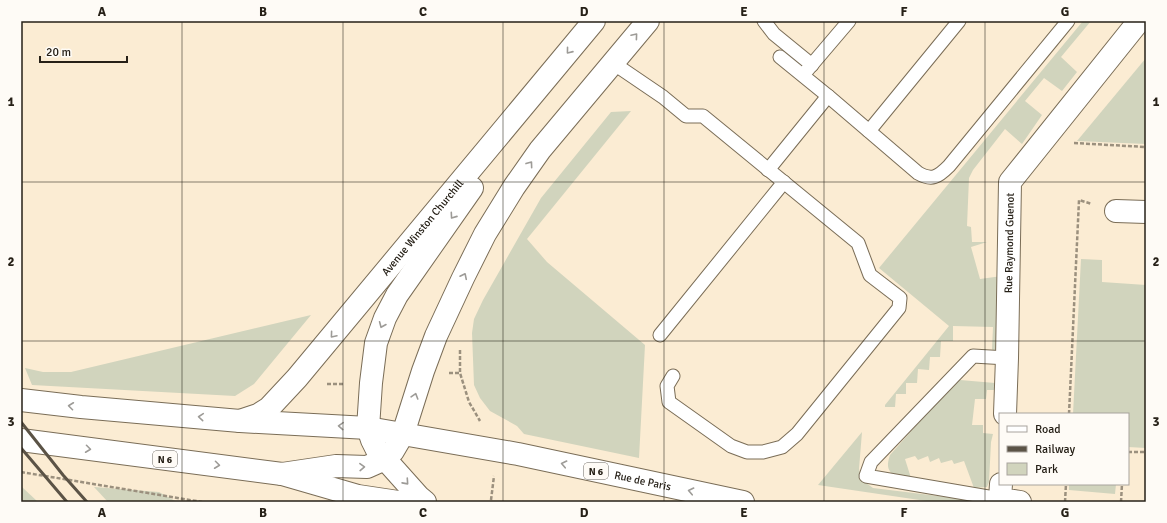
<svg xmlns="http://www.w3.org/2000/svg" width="1167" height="523" font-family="Signika,sans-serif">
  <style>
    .green { fill: #d1d4bd }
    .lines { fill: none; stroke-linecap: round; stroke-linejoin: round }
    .lane-casing { stroke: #7a6d57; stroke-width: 15 }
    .street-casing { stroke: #7a6d57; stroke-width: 24 }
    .secondary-casing { stroke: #7a6d57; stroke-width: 24 }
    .primary-casing { stroke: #7a6d57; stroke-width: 24 }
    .path { stroke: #9b907e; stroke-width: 2.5; stroke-dasharray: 4 2; stroke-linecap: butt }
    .lane { stroke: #fff; stroke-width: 13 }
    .street { stroke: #fff; stroke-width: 22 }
    .secondary { stroke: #fff; stroke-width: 22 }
    .primary { stroke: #fff; stroke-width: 22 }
    .rail { stroke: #5b5346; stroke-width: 3 }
    .oneway { stroke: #9d9b97 }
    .grid { fill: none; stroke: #262017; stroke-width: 1; stroke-opacity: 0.55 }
    .labels { text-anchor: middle; stroke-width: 4; stroke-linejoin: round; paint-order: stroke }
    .shield { fill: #fefbf6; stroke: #67625a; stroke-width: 1 }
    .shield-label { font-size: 10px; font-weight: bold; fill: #262017 }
    .street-label { font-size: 11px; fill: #262017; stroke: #fefbf6 }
    .neatline { fill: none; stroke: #262017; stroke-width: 1.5 }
    .grid-label { font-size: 13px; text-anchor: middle; font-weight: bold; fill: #262017 }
  </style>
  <rect width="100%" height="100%" fill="#fbecd3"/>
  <g class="green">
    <polygon points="1083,21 1091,21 1061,57 1077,72 1062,91 1044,78 1025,101 1042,115 1022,144 1005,129 973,170 969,178 967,226 971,227 972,242 987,242 971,247 980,279 1002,276 997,352 993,352 992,349 993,327 953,326 953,341 941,341 940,357 930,357 929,370 918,369 917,383 906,383 906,394 896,394 895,407 885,407 885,405 949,326 879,268"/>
    <polygon points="1146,58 1146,144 1077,141"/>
    <polygon points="631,111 527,239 547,262 645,345 639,458 524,434 517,426 490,411 480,398 474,385 472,333 474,319 483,300 541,198 611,112"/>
    <polygon points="1081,259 1102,260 1102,282 1146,285 1146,448 1128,447 1128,414 1073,414"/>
    <polygon points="311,315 254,384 235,396 32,385 25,368 43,372 71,372"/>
    <path d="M960 380 995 383 996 390H987L986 399H975L972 425H983V433L993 434 991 442 989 482 987 487 974 488 964 461 954 464 952 460 941 463 939 458 930 462 928 456 918 460 915 456 905 459 911 478C895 477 883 474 890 455L954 383Z"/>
    <polygon points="862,432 859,469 862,480 873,488 987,502 933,502 818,485"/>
    <polygon points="1069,484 1116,484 1115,494 1069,490"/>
    <polygon points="21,487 22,487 38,502 21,502"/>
    <polygon points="94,487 159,492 177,502 108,502"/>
  </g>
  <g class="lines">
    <defs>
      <g id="lane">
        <polyline points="764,21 774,34 812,65"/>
        <path d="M780 57 828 96 918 173C932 181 938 177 949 166L1068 21"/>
        <polyline points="613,63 663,97 686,116 703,116 858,243 870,275 900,298 899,308 797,434 782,447 763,452 747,452 731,446 669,402 667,386 673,376"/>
        <polyline points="803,75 849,21"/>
        <polyline points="869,131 959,21"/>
        <polyline points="768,170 828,96"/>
        <polyline points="660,335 784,182"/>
        <polyline points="1000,499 866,476 871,462 973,356 1007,358"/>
      </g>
      <g id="street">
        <polyline points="1116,211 1146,212"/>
        <path id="s1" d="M1005 414 1007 358 1010 182 1139 21"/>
        <polyline points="1001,484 1000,499 1020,502"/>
      </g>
      <g id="secondary">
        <path id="s2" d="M240 421 258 415 269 408 297 378 594 21"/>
        <polyline points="282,474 336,466 367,467 385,459 393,451 403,434 423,371 436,336 463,278 485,234 514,187 540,150 648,21"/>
        <polyline points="425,502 419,497 377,450 372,440 368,428 371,383 376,343 385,318 397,295 472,188"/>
      </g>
      <g id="primary">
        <path id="s3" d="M21 400 81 407 240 421 368 428 518 454 743 502"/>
        <polyline points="21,440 282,474 358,496 398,502"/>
      </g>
    </defs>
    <use href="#lane" class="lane-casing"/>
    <use href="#street" class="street-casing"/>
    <use href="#secondary" class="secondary-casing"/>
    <use href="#primary" class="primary-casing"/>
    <g class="path">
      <polyline points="1074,143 1146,147"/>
      <polyline points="460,350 460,373"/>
      <polyline points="449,373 460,373 469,402 480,421"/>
      <polyline points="327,384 344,384"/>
      <polyline points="1069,414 1079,200 1092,204"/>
      <polyline points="1128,452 1146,452"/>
      <polyline points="21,472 202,502"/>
      <polyline points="491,500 494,476"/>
      <polyline points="1065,502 1066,484"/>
      <polyline points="1121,502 1122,484"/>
    </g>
    <use href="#lane" class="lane"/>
    <use href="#street" class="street"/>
    <use href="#secondary" class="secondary"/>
    <use href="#primary" class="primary"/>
    <g class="rail">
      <polyline points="21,422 63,475 87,502"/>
      <polyline points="21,448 67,502"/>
    </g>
  </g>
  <defs><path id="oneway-chevron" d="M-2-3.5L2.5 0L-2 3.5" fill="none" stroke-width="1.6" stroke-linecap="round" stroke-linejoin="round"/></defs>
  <g class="oneway">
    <use href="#oneway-chevron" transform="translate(635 36) rotate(-50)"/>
    <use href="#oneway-chevron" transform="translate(569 51) rotate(129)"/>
    <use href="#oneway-chevron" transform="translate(530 164) rotate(-54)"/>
    <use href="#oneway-chevron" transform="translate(453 216) rotate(125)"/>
    <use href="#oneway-chevron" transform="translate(464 276) rotate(-64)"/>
    <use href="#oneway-chevron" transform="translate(382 325) rotate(113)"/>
    <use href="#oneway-chevron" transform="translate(333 335) rotate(130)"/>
    <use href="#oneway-chevron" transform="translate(415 396) rotate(-73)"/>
    <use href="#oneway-chevron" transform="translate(71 406) rotate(-173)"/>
    <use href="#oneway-chevron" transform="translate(201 417) rotate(-175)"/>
    <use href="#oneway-chevron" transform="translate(341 426) rotate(-177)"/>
    <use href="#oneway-chevron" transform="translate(88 449) rotate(7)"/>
    <use href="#oneway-chevron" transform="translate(564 464) rotate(-168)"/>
    <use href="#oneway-chevron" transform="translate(217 465) rotate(7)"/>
    <use href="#oneway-chevron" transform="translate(362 467) rotate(-2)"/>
    <use href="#oneway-chevron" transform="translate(406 482) rotate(48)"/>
    <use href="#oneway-chevron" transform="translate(691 491) rotate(-168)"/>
  </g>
  <path class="grid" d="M182 21V502M343 21V502M503 21V502M664 21V502M824 21V502M985 21V502M21 182H1146M21 341H1146"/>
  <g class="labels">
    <g class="shield">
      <rect x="153" y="451" width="24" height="16" rx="3"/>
      <rect x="584" y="463" width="24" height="16" rx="3"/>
    </g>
    <g class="shield-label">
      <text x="165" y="463">N 6</text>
      <text x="596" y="475">N 6</text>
    </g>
    <g class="street-label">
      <text dy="4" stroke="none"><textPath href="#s2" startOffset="269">Avenue Winston Churchill</textPath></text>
      <text dy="4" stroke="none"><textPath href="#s1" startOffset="171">Rue Raymond Guenot</textPath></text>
      <text dy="4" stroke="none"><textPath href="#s3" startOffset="628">Rue de Paris</textPath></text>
    </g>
  </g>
  <rect width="1167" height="523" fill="none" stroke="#fefbf6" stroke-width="44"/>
  <rect x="999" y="413" width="130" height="72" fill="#fefbf6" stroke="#a8a39d"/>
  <rect x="1007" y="426" width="20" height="6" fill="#ffffff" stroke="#a8a39d"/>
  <text x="1035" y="433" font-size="12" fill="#262017">Road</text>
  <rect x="1007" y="446" width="20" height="6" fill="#5b5346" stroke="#a8a39d"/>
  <text x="1035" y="453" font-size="12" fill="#262017">Railway</text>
  <rect x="1007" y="463" width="20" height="12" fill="#d1d4bd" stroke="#a8a39d"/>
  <text x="1035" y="473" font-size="12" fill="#262017">Park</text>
  <path d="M40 56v6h87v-6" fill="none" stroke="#262017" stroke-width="2"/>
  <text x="46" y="56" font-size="12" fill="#262017" stroke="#fefbf6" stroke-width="3" paint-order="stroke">20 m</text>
  <rect x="22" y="22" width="1123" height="479" class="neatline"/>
  <g class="grid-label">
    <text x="102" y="16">A</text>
    <text x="263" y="16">B</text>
    <text x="423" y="16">C</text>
    <text x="584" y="16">D</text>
    <text x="744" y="16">E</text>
    <text x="904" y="16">F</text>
    <text x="1065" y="16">G</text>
    <text x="11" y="106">1</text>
    <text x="1156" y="106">1</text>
    <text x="11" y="266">2</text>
    <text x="1156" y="266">2</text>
    <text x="11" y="426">3</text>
    <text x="1156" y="426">3</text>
    <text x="102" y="517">A</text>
    <text x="263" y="517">B</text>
    <text x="423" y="517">C</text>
    <text x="584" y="517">D</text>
    <text x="744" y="517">E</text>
    <text x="904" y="517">F</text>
    <text x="1065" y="517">G</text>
  </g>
</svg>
